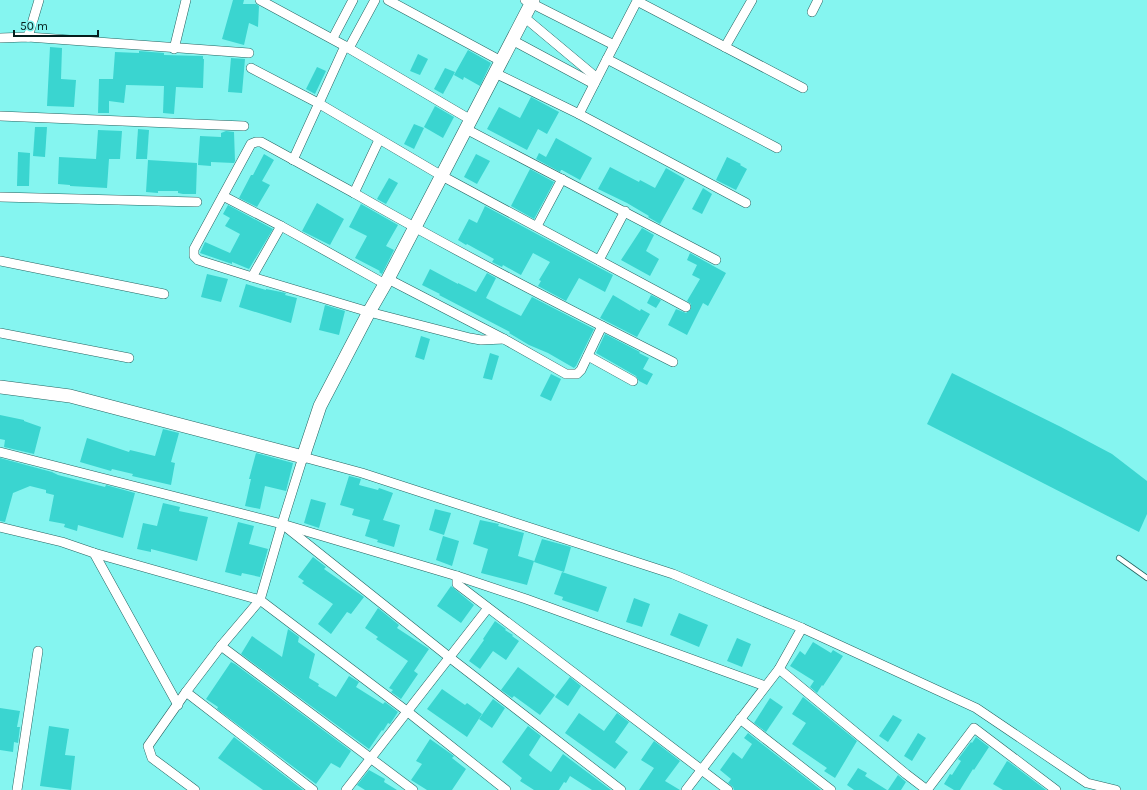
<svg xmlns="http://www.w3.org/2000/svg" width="1147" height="790" font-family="Karla,sans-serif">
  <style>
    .building { fill: #3ad5d0 }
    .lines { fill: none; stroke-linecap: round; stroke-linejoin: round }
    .lane-casing { stroke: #276461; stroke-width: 6 }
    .street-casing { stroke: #276461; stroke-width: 10 }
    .secondary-casing { stroke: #276461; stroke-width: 14 }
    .lane { stroke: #fff; stroke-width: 4.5 }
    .street { stroke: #fff; stroke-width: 9 }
    .secondary { stroke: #fff; stroke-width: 13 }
  </style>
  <rect width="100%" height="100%" fill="#85f5f0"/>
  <g class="building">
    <polygon points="233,0 244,0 243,4 256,4 259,6 258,27 249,23 244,45 222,39"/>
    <polygon points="50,47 62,48 61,79 76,80 74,107 47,106"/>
    <polygon points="468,50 491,63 480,86 464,77 463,80 454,75"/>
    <polygon points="139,51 164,53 164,55 203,56 203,59 204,59 203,88 176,87 174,114 163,113 164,86 126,85 124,103 109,101 109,113 98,113 99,79 113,79 115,52 139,53"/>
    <polygon points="418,54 428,59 420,75 410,71"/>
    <polygon points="231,58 245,59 242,93 228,92"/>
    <polygon points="317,67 326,71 315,94 306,89"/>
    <polygon points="445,68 455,72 443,94 434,89"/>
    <polygon points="531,97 559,112 547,134 538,129 527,150 487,129 499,107 520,118"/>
    <polygon points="435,106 454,117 443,138 424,127"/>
    <polygon points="414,124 424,128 414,149 404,144"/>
    <polygon points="35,127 47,127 45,157 33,156"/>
    <polygon points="138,129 149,130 147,159 136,159"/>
    <polygon points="98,130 122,131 120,159 109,159 107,188 70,186 70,185 58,184 59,157 96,159"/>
    <polygon points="226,131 234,132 235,161 234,163 211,162 211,166 198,165 200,136 221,137 221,133"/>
    <polygon points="556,138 592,158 580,180 562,170 561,170 560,172 536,159 539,153 546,157"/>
    <polygon points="18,152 30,153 29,186 17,186"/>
    <polygon points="264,154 274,160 262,181 270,185 257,207 239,198 251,175 253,175"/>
    <polygon points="476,154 490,161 477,184 464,177"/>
    <polygon points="727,157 741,164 740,165 747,169 736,190 716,180"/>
    <polygon points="148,160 197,163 196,194 183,194 178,193 178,191 158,191 158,193 146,192"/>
    <polygon points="610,167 639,182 640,180 655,188 666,168 685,179 660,224 648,217 649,216 627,203 598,189"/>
    <polygon points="530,169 554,182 534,219 511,206"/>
    <polygon points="389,178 398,183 386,204 377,199"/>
    <polygon points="703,188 712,194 702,214 692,209"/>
    <polygon points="317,203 344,219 330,245 302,231"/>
    <polygon points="361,204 398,225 386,246 394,250 382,274 379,272 380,271 355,258 367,236 349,227"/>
    <polygon points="228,205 273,229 249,269 232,262 232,264 200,253 205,242 230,253 240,234 225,226 230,218 223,214"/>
    <polygon points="485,206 613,275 605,292 579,278 566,301 538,286 541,281 539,280 550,262 533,253 521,275 503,265 502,267 492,262 494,259 467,244 466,245 458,240 469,219 477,223"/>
    <polygon points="642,228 654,235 646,251 659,259 650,276 621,260"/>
    <polygon points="690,253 726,273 708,306 703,303 687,335 668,325 676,309 686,313 691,309 691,304 687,301 700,279 692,275 697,265 687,260"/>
    <polygon points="430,269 458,284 458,283 476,292 487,273 496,278 486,298 501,306 521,316 532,297 594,329 576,366 574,368 548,353 529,345 509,333 510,332 439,295 440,294 422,285"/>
    <polygon points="207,274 228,279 221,302 201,297"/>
    <polygon points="246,284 266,290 266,289 286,293 285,295 297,298 291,323 239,307"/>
    <polygon points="613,295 640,311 641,309 650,314 637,337 600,318"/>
    <polygon points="651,295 661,300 656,308 647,303"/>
    <polygon points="325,305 345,311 339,335 319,330"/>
    <polygon points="605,334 640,352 639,353 649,358 643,369 653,374 647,385 639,381 636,376 596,353"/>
    <polygon points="421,336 430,339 424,360 415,357"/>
    <polygon points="490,353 499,356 492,380 483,378"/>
    <polygon points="952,373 1061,427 1112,454 1147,481 1147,514 1139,532 927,424"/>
    <polygon points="551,374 561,379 551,401 540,396"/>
    <polygon points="0,415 24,420 24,421 41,427 34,454 4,447 5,440 0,439"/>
    <polygon points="163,429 179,433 171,462 175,463 171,485 132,476 133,474 112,469 111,471 80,462 87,438 129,452 130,450 155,456"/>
    <polygon points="256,453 293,463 286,491 265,486 260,509 245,506 251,479 249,479"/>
    <polygon points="0,458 52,472 58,475 105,487 106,485 135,493 123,538 78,525 77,531 64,527 65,524 49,521 54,495 46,493 46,490 30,486 13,493 5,522 0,521"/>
    <polygon points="349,476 361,479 359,485 378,490 379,488 393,493 383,520 400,525 394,547 377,542 378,540 365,536 370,520 352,515 354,509 340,505"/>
    <polygon points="311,499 326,503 319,528 304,523"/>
    <polygon points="163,503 180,507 179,511 208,517 197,561 151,549 151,552 137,549 143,523 157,526"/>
    <polygon points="435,509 451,513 444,535 429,530"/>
    <polygon points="480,520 499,524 498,526 524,533 518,556 534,561 527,585 481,573 488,549 473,544"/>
    <polygon points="238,522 254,526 249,544 268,549 260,577 242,573 241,576 225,572"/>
    <polygon points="443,536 459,541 452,566 436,560"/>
    <polygon points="542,539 571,547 564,572 534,562"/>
    <polygon points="313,557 326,567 324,569 364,597 351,614 347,612 331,634 318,624 333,604 302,583 304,581 298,577"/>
    <polygon points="562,572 607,587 598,612 562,600 563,597 554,594"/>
    <polygon points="451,586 474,605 461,623 437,606"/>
    <polygon points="634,598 650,604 642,627 626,622"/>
    <polygon points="378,608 399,625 397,628 429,649 414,671 418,674 401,699 391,692 393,690 389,688 408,661 376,639 378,637 365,628"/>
    <polygon points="679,613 708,625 699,647 670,635"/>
    <polygon points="495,621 506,629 505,630 513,635 512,636 519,641 506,660 493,651 480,669 469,661 484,640 483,639"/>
    <polygon points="288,629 299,637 298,642 315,654 309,678 319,684 318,686 336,697 349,676 359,682 356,687 383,704 385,702 398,712 390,724 388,723 383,731 382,730 369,749 241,654 252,636 282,657"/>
    <polygon points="737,638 751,644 742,667 727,661"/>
    <polygon points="813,642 831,653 833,650 843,656 823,686 822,685 817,693 810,687 814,681 790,666 800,651 805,655"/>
    <polygon points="231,662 235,664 351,751 340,768 331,763 316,784 217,709 218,707 206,699"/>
    <polygon points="518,667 555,695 540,715 514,696 512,698 501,690"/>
    <polygon points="570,677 581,686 568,706 555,697"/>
    <polygon points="442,689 465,705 467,703 482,714 467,737 427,709"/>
    <polygon points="803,697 857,741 835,778 824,771 827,768 792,744 806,723 792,714"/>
    <polygon points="770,698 783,707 766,732 754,723"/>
    <polygon points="493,699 505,708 492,728 479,719"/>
    <polygon points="0,708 20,711 17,727 20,727 18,743 14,742 13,752 0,750"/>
    <polygon points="579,713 604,731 617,713 629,722 615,742 628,752 615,769 565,733"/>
    <polygon points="893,715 902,720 888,742 879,736"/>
    <polygon points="49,726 69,729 65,755 75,756 71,790 40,786"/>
    <polygon points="528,726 541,736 529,755 532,758 551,772 563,754 611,790 592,790 570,776 566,783 564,782 559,790 534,790 520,781 522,778 502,762"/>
    <polygon points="748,733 821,790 734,790 733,787 728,783 731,779 720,770 733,752 742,759 752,744 744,738"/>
    <polygon points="918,733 926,738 912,761 904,756"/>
    <polygon points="234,737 303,790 263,790 218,758"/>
    <polygon points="976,737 989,747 974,770 973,769 960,790 954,790 944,784 950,774 952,775 961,761 958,759 971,742 972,743"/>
    <polygon points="430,739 454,756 452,758 466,769 452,790 427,790 411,780 422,764 416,761"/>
    <polygon points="654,741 680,761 665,781 680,790 639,790 654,768 641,760"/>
    <polygon points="1007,761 1009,762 1046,790 1003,790 993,784"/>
    <polygon points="858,768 867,773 865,776 887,790 854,790 847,785"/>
    <polygon points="369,770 385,779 384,782 397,790 365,790 357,785"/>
    <polygon points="898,775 906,782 901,790 888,790"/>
  </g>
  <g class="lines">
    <defs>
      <polyline id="lane" points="1119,558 1147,578"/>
      <g id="street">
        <polyline points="260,0 345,46 293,160"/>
        <polyline points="388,0 501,61"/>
        <polyline points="525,0 614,45"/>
        <polyline points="752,0 725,47 803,88"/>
        <polyline points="812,12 818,0"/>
        <polyline points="524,17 597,78"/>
        <polyline points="28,37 39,0"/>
        <polyline points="0,38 28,37 249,53"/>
        <polyline points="333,38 353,0"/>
        <polyline points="512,40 594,84"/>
        <polyline points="345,46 471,120"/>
        <polyline points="725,47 637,1 607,59 777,148"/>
        <polyline points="349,48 375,0"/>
        <polyline points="174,49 186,0"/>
        <polyline points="251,68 318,103 442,176 686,307"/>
        <polyline points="495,73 579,114 607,59"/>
        <polyline points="579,114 746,203"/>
        <polyline points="0,116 244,126"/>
        <polyline points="466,129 716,260"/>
        <path d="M379 140 354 193C458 253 566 308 673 362"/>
        <polyline points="223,196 281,226 385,284"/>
        <polyline points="0,197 197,202"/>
        <polyline points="281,226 252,277 369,312 470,338 481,340 504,339"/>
        <polyline points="537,226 562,179"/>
        <polyline points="599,260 625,211"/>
        <polyline points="0,261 164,294"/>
        <polyline points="252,277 198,260 194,256 194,249 251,144 256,142 261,142 354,193"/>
        <polyline points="388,279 504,339 566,374 577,374 581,370 602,326"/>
        <polyline points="0,333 129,358"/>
        <polyline points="588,356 633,381"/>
        <polyline points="0,452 282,524 457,576 526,599 765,686"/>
        <polyline points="0,527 62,542 94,553 260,600 408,712 506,790"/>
        <polyline points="286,527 449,657 621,790"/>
        <polyline points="94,553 178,705"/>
        <polyline points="457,576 457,584 728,790"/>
        <polyline points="221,646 413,790"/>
        <polyline points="779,669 906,774 927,790"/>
        <polyline points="186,692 313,790"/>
        <polyline points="740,719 831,790"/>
        <polyline points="17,790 38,651"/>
        <polyline points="195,790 152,758 148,746 186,692 221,646 260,600 282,524 303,457 362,473 673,574 802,628 976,708 1087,783 1116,790"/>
        <polyline points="346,790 488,608"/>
        <polyline points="686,790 779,669 802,628"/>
        <polyline points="927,790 974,728 1056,790"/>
      </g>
      <polyline id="secondary" points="0,387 70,396 303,457 320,406 369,312 388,279 533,0"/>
    </defs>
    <use href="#lane" class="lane-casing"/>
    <use href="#street" class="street-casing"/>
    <use href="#secondary" class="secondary-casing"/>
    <use href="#lane" class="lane"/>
    <use href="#street" class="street"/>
    <use href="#secondary" class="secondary"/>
  </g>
  <path d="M14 30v6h84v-6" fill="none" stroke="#051e1d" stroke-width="2"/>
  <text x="20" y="30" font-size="12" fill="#051e1d" stroke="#85f5f0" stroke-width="3" paint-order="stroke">50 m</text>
</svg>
